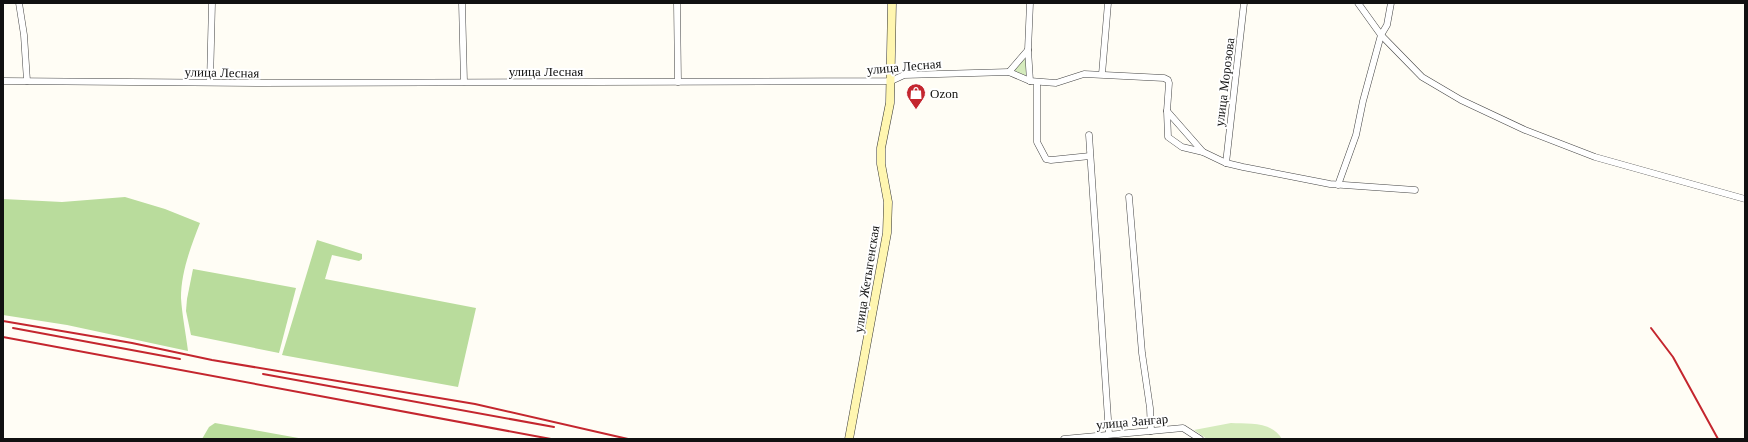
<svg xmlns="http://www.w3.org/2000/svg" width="1748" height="442" font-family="Georgia,serif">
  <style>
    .green { fill: #d5ebbd }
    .forest { fill: #b9dc9c }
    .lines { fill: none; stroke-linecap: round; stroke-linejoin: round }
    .minor-casing { stroke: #444; stroke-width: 7 }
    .secondary-casing { stroke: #333; stroke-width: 9 }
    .minor { stroke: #fff; stroke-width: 6 }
    .secondary { stroke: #fff6b0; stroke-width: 8 }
    .rail { stroke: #c4262e; stroke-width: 2 }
    .labels { text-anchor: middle; stroke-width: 4; stroke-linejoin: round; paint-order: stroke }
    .street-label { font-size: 13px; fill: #111; stroke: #fff }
    .poi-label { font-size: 13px; fill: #111; stroke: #fff; text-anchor: start }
  </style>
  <rect width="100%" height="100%" fill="#fffdf5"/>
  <g class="green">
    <polygon points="1026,55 1027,76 1013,71"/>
    <path d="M1231 423C1248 424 1272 421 1282 439H1207L1194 430Z"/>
  </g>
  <g class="forest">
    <path d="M125 197 165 209 200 223C191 246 181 272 181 298 182 315 186 334 188 351L67 325 3 315V199L62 202Z"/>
    <polygon points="317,240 362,254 362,259 359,261 332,255 325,279 476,308 458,387 282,355"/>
    <polygon points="193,269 296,288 279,353 191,335 186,311 187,299"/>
    <polygon points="215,423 304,439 202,439 209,427"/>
  </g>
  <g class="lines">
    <defs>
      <g id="minor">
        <polyline points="19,3 24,35 27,81"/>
        <polyline points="462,3 464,82"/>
        <polyline points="677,3 678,82"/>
        <polyline points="1030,3 1028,50 1030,81"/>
        <polyline points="1358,3 1381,35 1422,77 1461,100 1525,130 1595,157 1745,199"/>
        <polyline points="1009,72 1028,50"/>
        <polyline points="1102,74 1108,3"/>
        <polyline points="3,81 259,83 891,81 904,75 1009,72 1030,81 1056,83 1084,74 1164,78 1168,80 1169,83 1167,111 1168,137 1182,147 1203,152 1226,163 1243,167 1330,184 1415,190"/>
        <polyline points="210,82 212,3"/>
        <polyline points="1037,83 1037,142 1046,159 1051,160 1090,156"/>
        <polyline points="1167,111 1203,152"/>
        <polyline points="1089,135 1109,434"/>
        <polyline points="1226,163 1244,3"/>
        <polyline points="1338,185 1356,135 1363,101 1381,35 1387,25 1391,3"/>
        <polyline points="1129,197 1142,353 1150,408 1151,431"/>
        <polyline points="1064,439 1183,428 1200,439"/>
      </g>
      <polyline id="secondary" points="849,439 887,233 888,202 881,164 881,148 890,103 892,3"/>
    </defs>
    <use href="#minor" class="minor-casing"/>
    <use href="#secondary" class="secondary-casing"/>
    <use href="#minor" class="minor"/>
    <use href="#secondary" class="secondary"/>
    <g class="rail">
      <polyline points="3,321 132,343 212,360 475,404 628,439"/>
      <polyline points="13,328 180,359"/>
      <polyline points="1651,328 1673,357 1718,439"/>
      <polyline points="3,337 551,439"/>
      <polyline points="263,374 554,427"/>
    </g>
  </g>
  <defs>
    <symbol id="shop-pin" viewBox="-11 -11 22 30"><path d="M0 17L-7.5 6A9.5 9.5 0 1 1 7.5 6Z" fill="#c4262e" stroke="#fff"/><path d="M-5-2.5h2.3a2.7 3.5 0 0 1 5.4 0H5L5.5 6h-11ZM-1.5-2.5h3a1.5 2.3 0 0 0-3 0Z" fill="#fff"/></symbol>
  </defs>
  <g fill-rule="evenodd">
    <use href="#shop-pin" x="905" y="82" width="22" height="30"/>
  </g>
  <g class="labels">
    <g class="street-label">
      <text transform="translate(904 66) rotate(-5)" y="5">улица Лесная</text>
      <text x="546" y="76">улица Лесная</text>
      <text transform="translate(222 72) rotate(1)" y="5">улица Лесная</text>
      <text transform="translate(1224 82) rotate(-83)" y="5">улица Морозова</text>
      <text transform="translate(866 279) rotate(-81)" y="5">улица Жетыгенская</text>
      <text transform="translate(1132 421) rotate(-5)" y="5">улица Зангар</text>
    </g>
    <g class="poi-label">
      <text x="930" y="98">Ozon</text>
    </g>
  </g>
  <rect width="1748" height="442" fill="none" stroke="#111111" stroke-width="8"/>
</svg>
